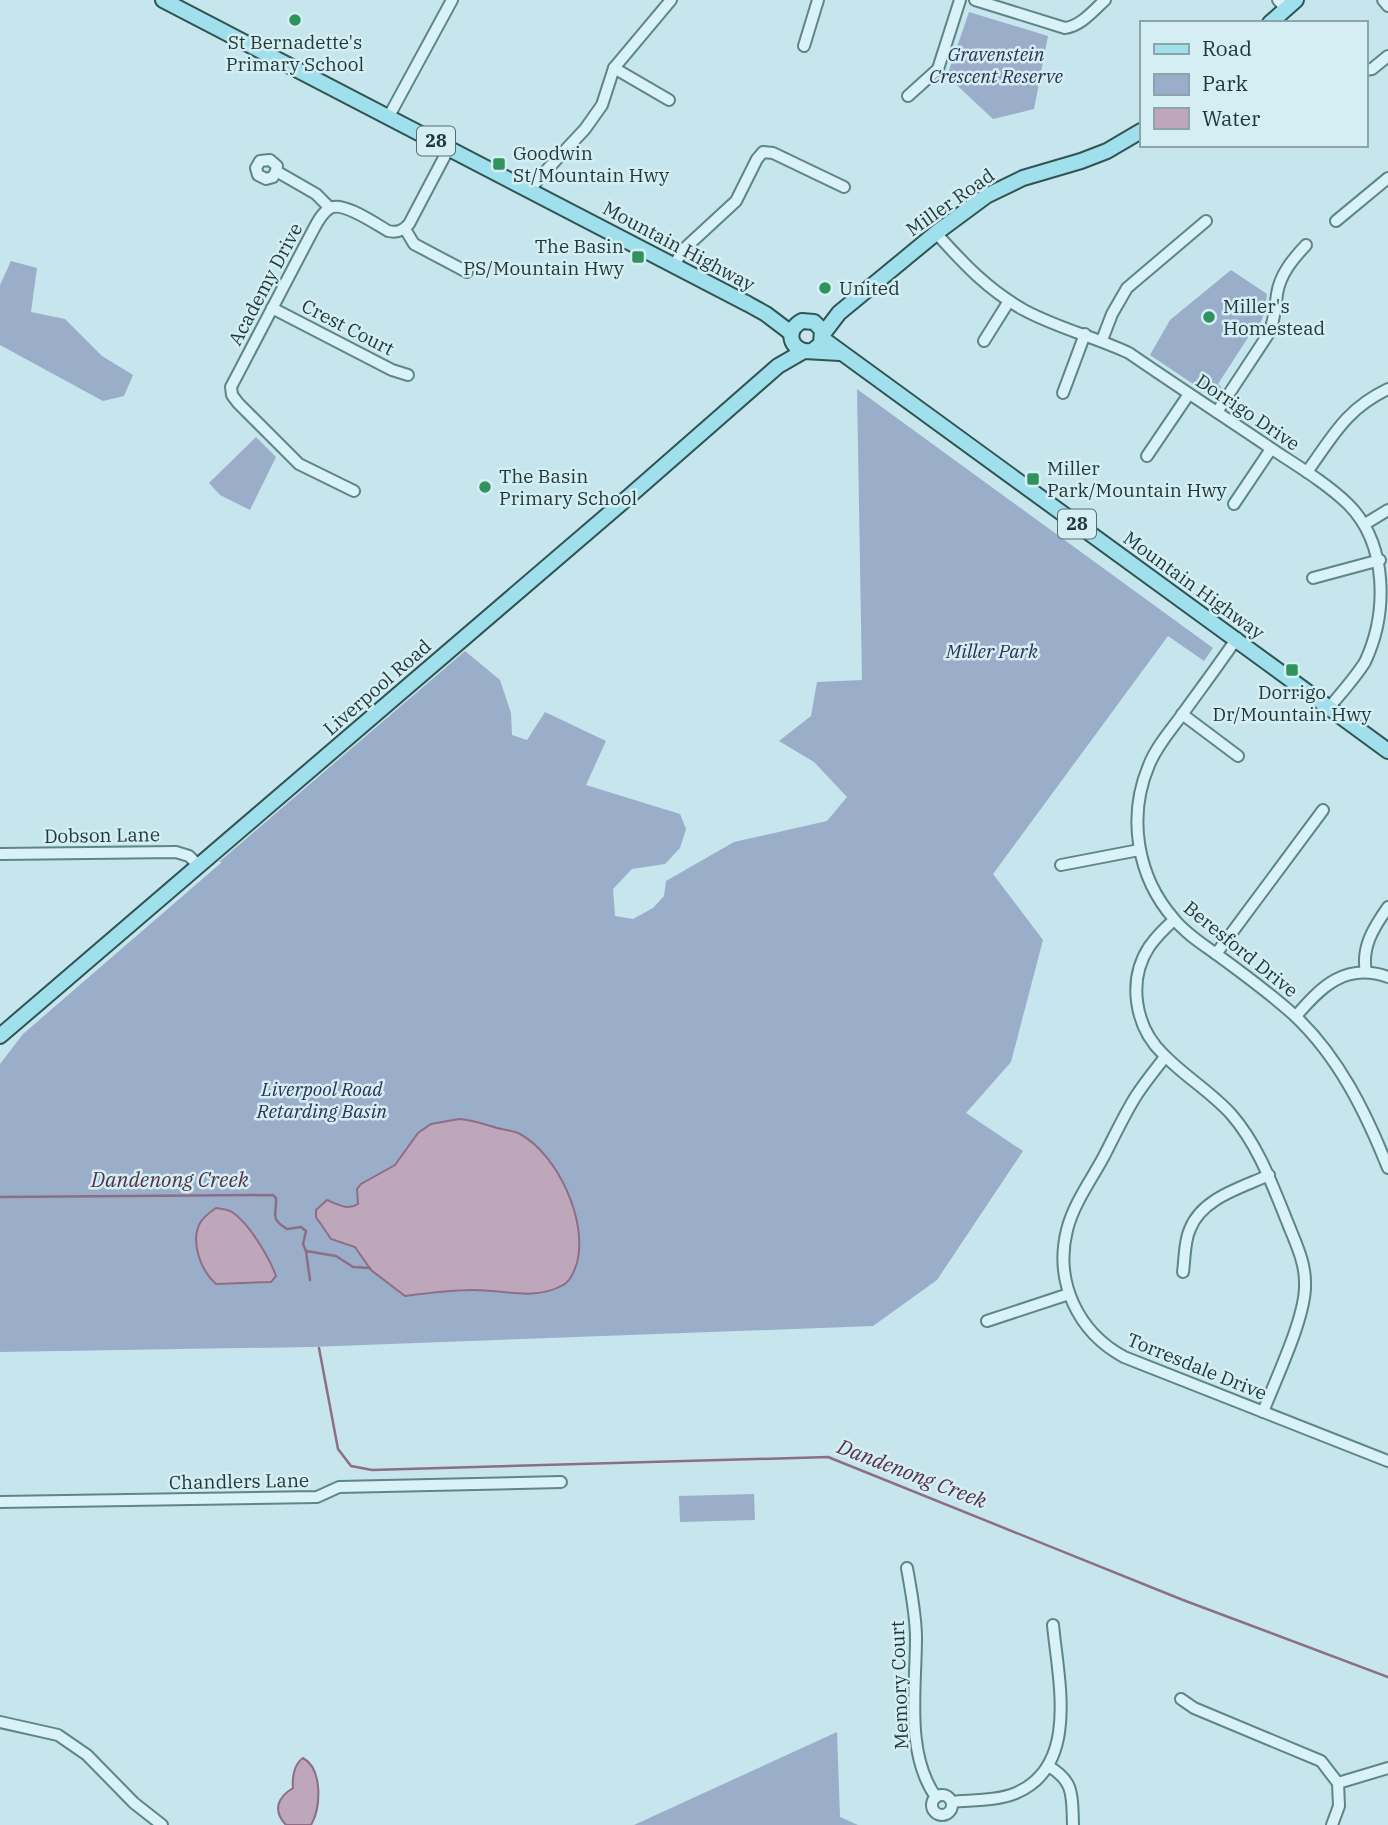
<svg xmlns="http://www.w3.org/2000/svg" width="1388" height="1825" font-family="'IBM Plex Serif',serif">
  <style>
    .green { fill: #9aaec9 }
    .water { fill: #bfa7bb; stroke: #8d6e86; stroke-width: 2 }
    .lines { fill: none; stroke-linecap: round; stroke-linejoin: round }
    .stream { stroke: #8d6e86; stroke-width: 2.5 }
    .minor-casing { stroke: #5d8686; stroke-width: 14 }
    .major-casing { stroke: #305452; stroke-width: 18 }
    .minor { stroke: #d9f2f7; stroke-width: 10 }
    .major { stroke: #a0e0ed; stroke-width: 14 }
    .poi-dot { fill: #30925d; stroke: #d5eef4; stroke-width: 2.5 }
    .labels { text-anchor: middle; stroke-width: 5; stroke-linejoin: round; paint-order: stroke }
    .shield { fill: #d5eef4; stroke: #566e6f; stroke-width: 2 }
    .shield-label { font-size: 18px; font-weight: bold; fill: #1f3736 }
    .poi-label { font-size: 19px; fill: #1f3736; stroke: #d5eef4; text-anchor: start }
    .park-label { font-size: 19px; font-style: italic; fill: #273352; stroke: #d5eef4 }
    .street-label { font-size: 19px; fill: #1f3736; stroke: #d5eef4 }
    .water-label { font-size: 21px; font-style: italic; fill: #563046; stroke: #d5eef4 }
  </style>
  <rect width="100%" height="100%" fill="#c6e5ec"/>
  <g class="green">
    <polygon points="969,12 1048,36 1034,109 993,119 947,76"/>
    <polygon points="11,261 37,268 31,312 65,319 102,356 133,375 124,396 103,401 0,345 0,285"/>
    <polygon points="1231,270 1267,294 1264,314 1255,337 1249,336 1218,384 1223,389 1218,394 1211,396 1150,355 1170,320"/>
    <polygon points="857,389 1213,648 1204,661 1168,636 993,874 1043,940 1011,1062 966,1113 1023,1151 937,1280 873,1326 310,1347 0,1352 0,1064 23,1034 222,862 219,862 465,651 500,680 511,713 512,735 527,740 545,712 606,741 586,785 680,814 686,829 680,848 665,864 632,869 613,889 615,916 633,919 653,908 664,896 666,881 734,842 827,821 847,797 814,762 779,741 811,716 817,682 862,680"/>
    <polygon points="256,437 276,457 250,510 220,495 209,483"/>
    <polygon points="754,1494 755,1520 680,1522 679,1496"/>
    <polygon points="837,1732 840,1817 858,1825 634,1825"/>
  </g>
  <g class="water">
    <path d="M459 1119C472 1120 481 1123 494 1127 502 1130 512 1130 520 1134 558 1155 588 1221 577 1263 574 1271 571 1281 563 1285 535 1301 504 1290 474 1290 451 1290 428 1293 405 1296L371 1270 355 1247 331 1239 316 1217V1210L327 1200C337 1204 348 1211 358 1204L357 1189 361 1184 395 1165 418 1133 431 1124Z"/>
    <path d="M216 1208C221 1209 228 1209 232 1212 249 1223 269 1257 276 1276L271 1282 216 1284C201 1271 190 1242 200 1223 204 1216 210 1212 216 1208Z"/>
    <path d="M303 1758C323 1769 321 1808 311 1825H286C272 1810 278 1797 293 1788 292 1778 294 1764 303 1758Z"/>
  </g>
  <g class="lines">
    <g class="stream">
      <path d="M0 1197 273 1195 276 1198C277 1215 269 1218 287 1229L301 1227 306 1231 303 1244 306 1251 310 1280"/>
      <polyline points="306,1251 336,1256 353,1267 370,1268"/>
      <polyline points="319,1348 338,1449 351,1466 372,1470 828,1457 1183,1600 1388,1677"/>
    </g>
    <defs>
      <g id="minor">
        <path d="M975 0 1065 28C1081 26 1094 10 1105 0"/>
        <polyline points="1278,0 1286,9"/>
        <polyline points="1383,0 1388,6"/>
        <polyline points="804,46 818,0"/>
        <polyline points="614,68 669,100"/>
        <polyline points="1365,70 1372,69 1388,56"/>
        <polyline points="908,96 938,69 960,0"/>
        <polyline points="389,116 452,0"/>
        <polyline points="276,171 273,177 266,179 258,175 256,168 260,161 270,160 277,166 276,171 316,194 330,208"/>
        <polyline points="530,190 542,175 585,129 602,105 614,68 671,0"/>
        <polyline points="1336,221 1388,178"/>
        <polyline points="405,229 414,244 467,272"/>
        <path d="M936 233C963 263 988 290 1024 310 1057 328 1095 337 1129 353 1174 384 1220 414 1266 445 1294 464 1324 481 1348 504 1388 544 1388 613 1365 662 1355 678 1341 693 1329 708"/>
        <polyline points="674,265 684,249 736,201 757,159 763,152 773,153 844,187"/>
        <polyline points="272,308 392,370 408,375"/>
        <polyline points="1102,340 1112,314 1127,288 1206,221"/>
        <polyline points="984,341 1009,301"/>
        <polyline points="1063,393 1085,334"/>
        <path d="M1217 412 1269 333C1275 319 1275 308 1277 294 1280 274 1293 259 1306 245"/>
        <polyline points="1147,456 1189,394"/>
        <path d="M1307 472C1333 436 1346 409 1388 389"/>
        <path d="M354 491 299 464 238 403 232 395 231 387 310 236C315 227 320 214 330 208 343 201 376 224 388 231 397 233 403 231 409 224L449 148"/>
        <polyline points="1234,504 1271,449"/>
        <polyline points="1365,524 1388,510"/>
        <polyline points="1313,578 1380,560"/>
        <path d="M1237 638C1220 663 1202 687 1184 712 1172 729 1157 745 1149 765 1127 817 1137 877 1174 919 1186 934 1204 945 1219 956 1245 975 1271 994 1294 1015 1339 1057 1366 1113 1388 1168"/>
        <polyline points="1182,714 1238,756"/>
        <polyline points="0,854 176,852 189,856 199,866"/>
        <polyline points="1061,865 1139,850"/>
        <path d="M1174 920C1165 928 1156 937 1149 947 1127 981 1135 1027 1163 1054 1184 1076 1210 1091 1231 1114 1259 1146 1273 1187 1289 1226 1296 1244 1305 1262 1305 1282 1307 1315 1276 1378 1263 1412"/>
        <polyline points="1216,954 1323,810"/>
        <path d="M1366 972C1361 947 1374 927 1388 907"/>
        <path d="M1296 1016C1321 987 1345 962 1388 977"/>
        <path d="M1165 1057C1155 1070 1145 1082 1136 1096 1124 1115 1114 1137 1103 1158 1091 1180 1073 1205 1067 1230 1054 1282 1078 1332 1124 1357L1388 1461"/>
        <path d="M1183 1272C1185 1258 1184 1242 1190 1229 1202 1198 1241 1188 1269 1175"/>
        <polyline points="987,1321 1069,1294"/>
        <polyline points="0,1502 317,1497 339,1487 561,1482"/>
        <path d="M907 1568C911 1591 916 1615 916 1638 916 1689 905 1754 936 1797"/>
        <polyline points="1181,1699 1194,1708 1321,1761 1338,1783 1339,1806 1332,1825"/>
        <polyline points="0,1722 58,1735 87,1755 134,1803 162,1825"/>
        <path d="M1048 1766C1075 1781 1072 1797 1073 1825"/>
        <polyline points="1338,1783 1388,1768"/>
        <circle cx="942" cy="1805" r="10"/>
        <path d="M952 1802C972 1800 997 1801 1016 1793 1080 1766 1058 1679 1053 1625"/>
      </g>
      <g id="major">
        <polyline points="163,0 748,304 766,314 791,333"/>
        <polyline points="1270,23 1296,0"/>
        <polyline points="823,334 839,313 936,233 986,196 1023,178 1081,161 1107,151 1141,131"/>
        <path d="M823 339C1011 476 1200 613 1388 751"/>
        <path d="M812 351 821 344 822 330 814 322 802 321C787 329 788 346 804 351L840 353"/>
        <polyline points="0,1036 625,500 778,366 804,351"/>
      </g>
    </defs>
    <use href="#minor" class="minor-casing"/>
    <use href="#major" class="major-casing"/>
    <use href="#minor" class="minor"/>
    <use href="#major" class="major"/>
  </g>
  <g class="poi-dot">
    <circle cx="295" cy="20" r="7"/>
    <rect x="492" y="157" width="14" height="14" rx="3.5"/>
    <rect x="631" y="250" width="14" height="14" rx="3.5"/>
    <circle cx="825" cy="288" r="7"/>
    <circle cx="1209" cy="317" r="7"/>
    <rect x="1026" y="472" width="14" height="14" rx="3.5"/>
    <circle cx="485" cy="487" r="7"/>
    <rect x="1285" y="663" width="14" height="14" rx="3.5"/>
  </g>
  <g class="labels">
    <g class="shield">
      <rect x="417" y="126.5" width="38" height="29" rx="5"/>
      <rect x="1058" y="509.5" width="38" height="29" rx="5"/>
    </g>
    <g class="shield-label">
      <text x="436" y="147">28</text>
      <text x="1077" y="530">28</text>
    </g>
    <g class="poi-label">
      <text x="295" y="49" text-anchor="middle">St Bernadette's<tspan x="295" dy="22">Primary School</tspan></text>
      <text x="513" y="160">Goodwin<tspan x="513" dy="22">St/Mountain Hwy</tspan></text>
      <text x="624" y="253" text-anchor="end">The Basin<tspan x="624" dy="22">PS/Mountain Hwy</tspan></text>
      <text x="839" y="295">United</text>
      <text x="1223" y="313">Miller's<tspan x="1223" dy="22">Homestead</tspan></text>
      <text x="1047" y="475">Miller<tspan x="1047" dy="22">Park/Mountain Hwy</tspan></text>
      <text x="499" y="483">The Basin<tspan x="499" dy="22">Primary School</tspan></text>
      <text x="1292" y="699" text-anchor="middle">Dorrigo<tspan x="1292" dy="22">Dr/Mountain Hwy</tspan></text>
    </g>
    <g class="park-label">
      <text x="996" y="61">Gravenstein<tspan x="996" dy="22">Crescent Reserve</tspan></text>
      <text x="992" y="658">Miller Park</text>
      <text x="322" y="1096">Liverpool Road<tspan x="322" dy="22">Retarding Basin</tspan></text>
    </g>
    <g class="street-label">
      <text transform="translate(950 202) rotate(-35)" y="7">Miller Road</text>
      <text transform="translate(679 246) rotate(28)" y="7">Mountain Highway</text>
      <text transform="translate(265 284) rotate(-62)" y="7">Academy Drive</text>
      <text transform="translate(348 327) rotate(27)" y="7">Crest Court</text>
      <text transform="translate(1248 412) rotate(34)" y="7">Dorrigo Drive</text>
      <text transform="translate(1194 585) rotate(36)" y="7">Mountain Highway</text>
      <text transform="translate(377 687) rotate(-41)" y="7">Liverpool Road</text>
      <text transform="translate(102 835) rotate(-1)" y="7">Dobson Lane</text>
      <text transform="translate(1241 949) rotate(39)" y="7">Beresford Drive</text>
      <text transform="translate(1197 1366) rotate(22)" y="7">Torresdale Drive</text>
      <text transform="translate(239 1481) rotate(-1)" y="7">Chandlers Lane</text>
      <text transform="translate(899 1685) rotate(-92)" y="7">Memory Court</text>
    </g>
    <g class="water-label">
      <text x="170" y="1187">Dandenong Creek</text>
      <text transform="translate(912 1474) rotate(21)" y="7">Dandenong Creek</text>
    </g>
  </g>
  <rect x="1140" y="21" width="228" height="126" fill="#d5eef4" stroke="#8ca5a8" stroke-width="2"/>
  <rect x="1154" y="44" width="35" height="10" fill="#a0e0ed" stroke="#8ca5a8" stroke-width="2"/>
  <text x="1202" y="56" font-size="21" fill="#1f3736">Road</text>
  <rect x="1154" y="74" width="35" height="21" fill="#9aaec9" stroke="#8ca5a8" stroke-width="2"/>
  <text x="1202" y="91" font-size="21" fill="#1f3736">Park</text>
  <rect x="1154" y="108" width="35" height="21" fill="#bfa7bb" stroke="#8ca5a8" stroke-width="2"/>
  <text x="1202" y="126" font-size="21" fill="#1f3736">Water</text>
</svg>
